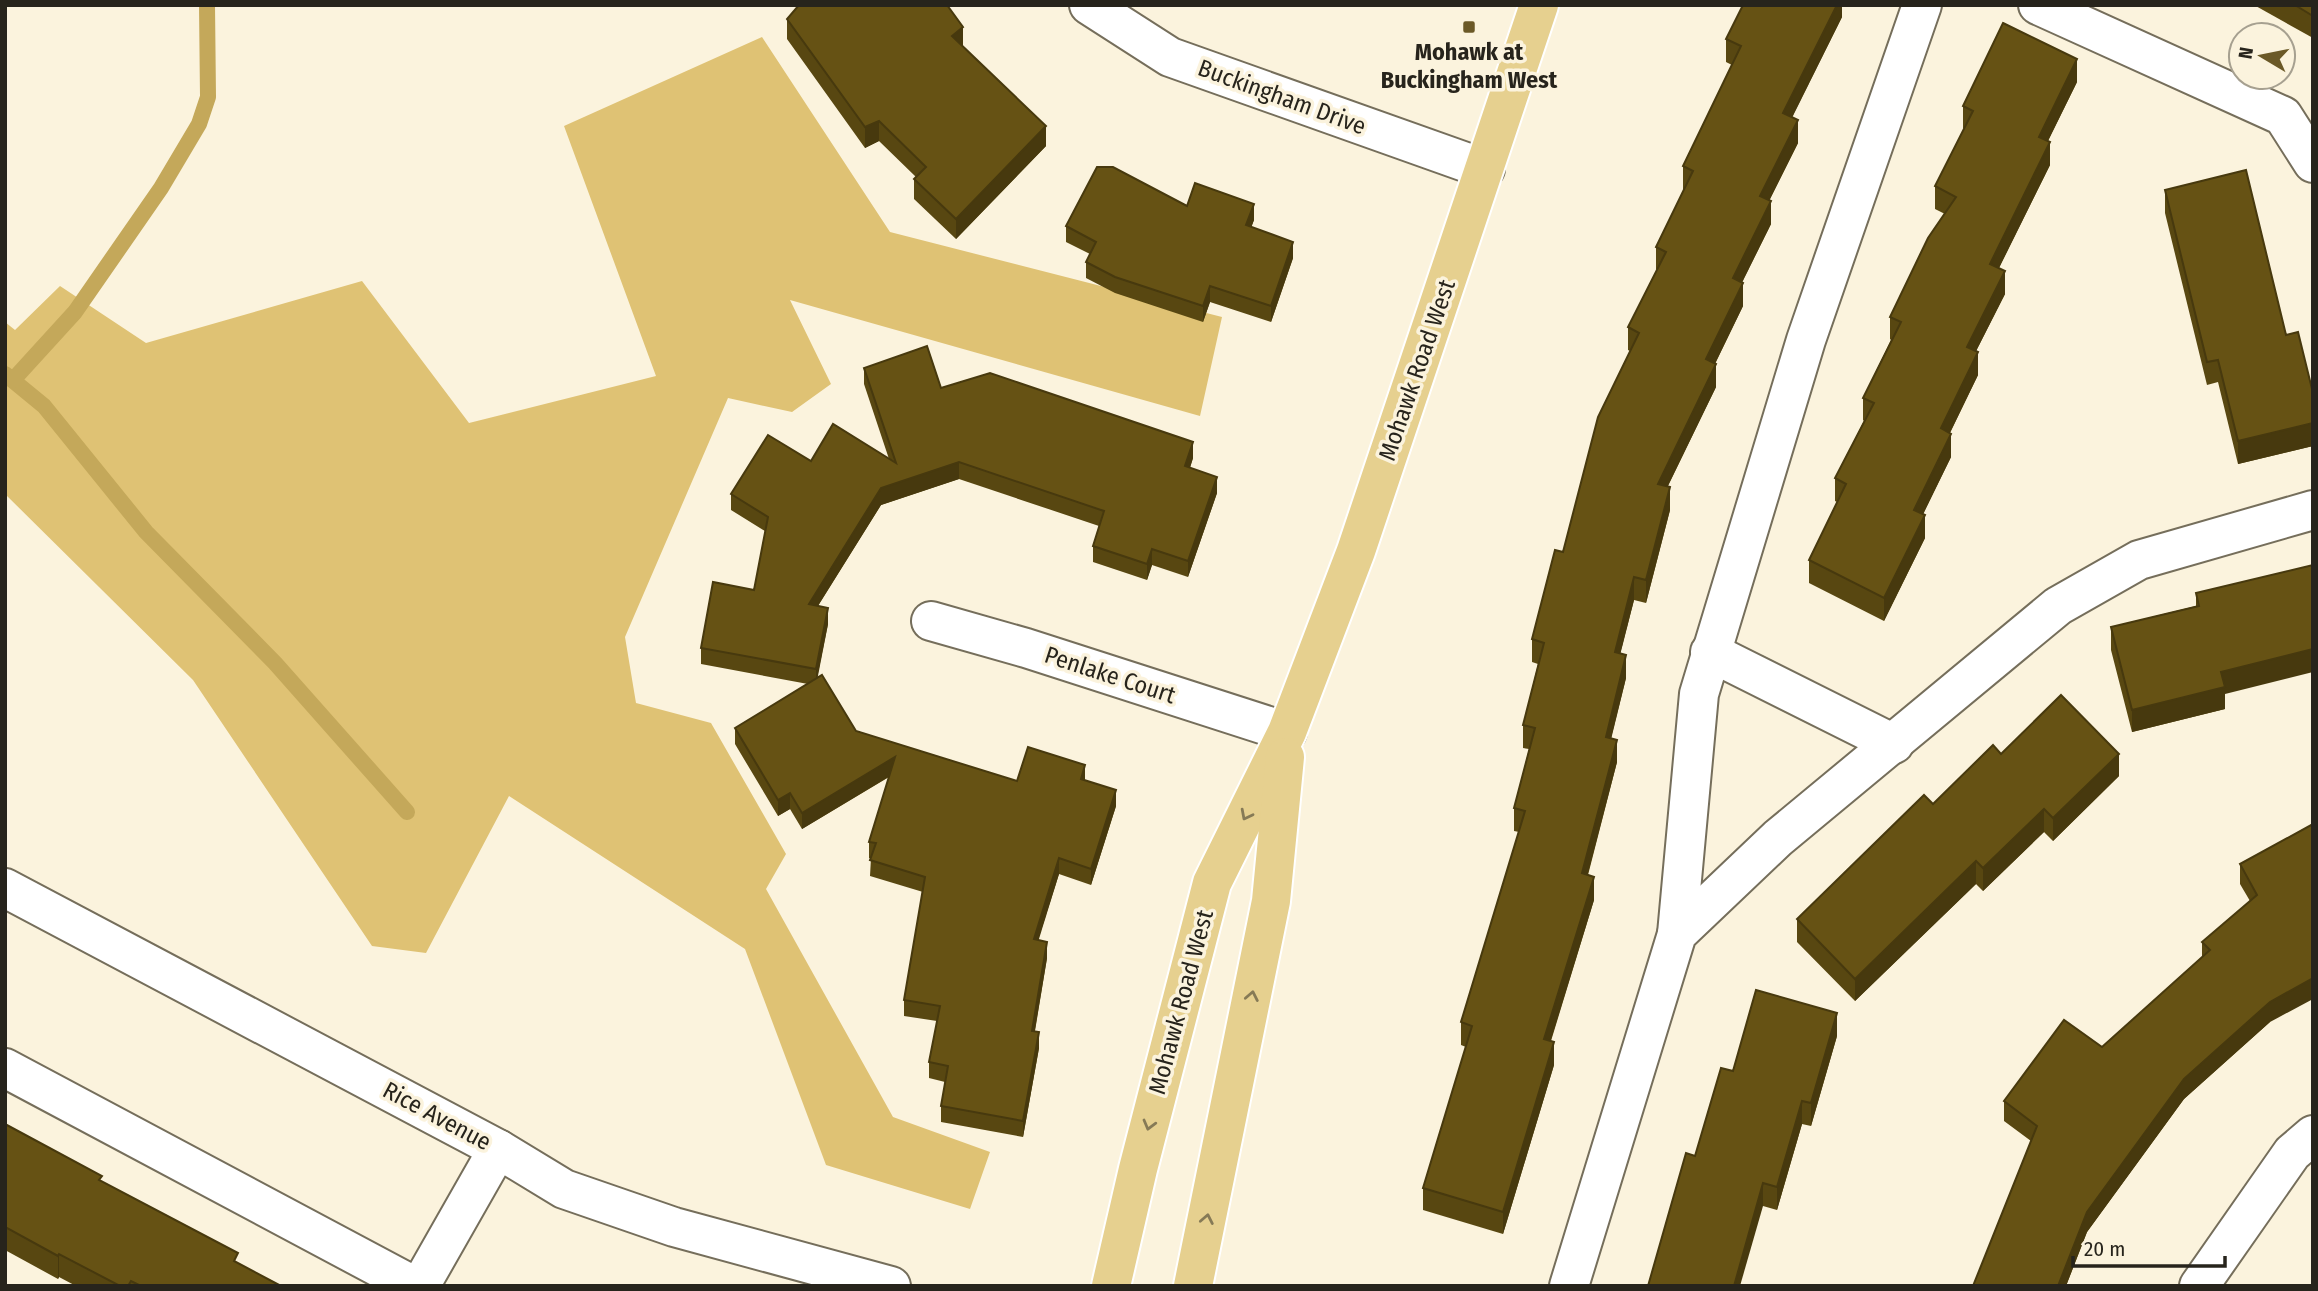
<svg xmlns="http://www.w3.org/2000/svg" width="2318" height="1291" font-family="'Fira Sans Condensed',sans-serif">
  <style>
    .forest { fill: #dfc274 }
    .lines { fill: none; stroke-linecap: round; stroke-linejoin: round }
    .stream { stroke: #c4a85a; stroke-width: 16 }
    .minor-casing { stroke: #756e5b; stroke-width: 42 }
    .major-casing { stroke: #fff; stroke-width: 42 }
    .minor { stroke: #fff; stroke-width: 38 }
    .major { stroke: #e6d08f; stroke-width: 38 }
    .wall { fill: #584711 }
    .shaded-wall { fill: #47390e }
    .building { fill: #665214; stroke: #47390e; stroke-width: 2 }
    .oneway { stroke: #867a56 }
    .poi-dot { fill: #6b5927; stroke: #fbf3dd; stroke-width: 2.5 }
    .labels { text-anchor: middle; stroke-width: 7; stroke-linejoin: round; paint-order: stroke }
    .poi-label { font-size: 24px; font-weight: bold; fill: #27241c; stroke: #fbf3dd }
    .street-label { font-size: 24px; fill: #27241c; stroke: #fbf3dd }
  </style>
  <rect width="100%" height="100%" fill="#fbf3dd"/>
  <polygon class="forest" points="762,37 890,232 1222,317 1200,416 790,300 831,384 792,412 728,398 625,637 636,703 711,723 786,854 766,889 893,1117 990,1152 970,1209 826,1165 745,949 509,796 426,953 372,946 193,680 5,494 5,322 15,330 60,286 146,343 362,281 469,423 656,376 564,126"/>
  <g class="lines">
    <g class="stream">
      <polyline points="5,374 44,406 146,532 275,663 407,812"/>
      <polyline points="13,380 75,312 161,188 199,124 208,97 207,5"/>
    </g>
    <defs>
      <g id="minor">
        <polyline points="1089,5 1170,57 1485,169"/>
        <polyline points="2038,5 2283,116 2313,163"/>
        <polyline points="931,621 1026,648 1287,732"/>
        <polyline points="1710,652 1894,744"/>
        <polyline points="5,888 498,1149 564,1189 674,1227 891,1286"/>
        <polyline points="1677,934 1699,694 1806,340 1922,5"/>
        <polyline points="5,1068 414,1286"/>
        <polyline points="420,1286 498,1149"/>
        <polyline points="1569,1286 1677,934 1778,838 2058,606 2139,560 2313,510"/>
        <polyline points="2199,1286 2292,1153 2313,1135"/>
      </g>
      <g id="major">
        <polyline points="1111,1286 1138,1169 1212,883 1287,732 1356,551 1539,5"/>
        <polyline points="1193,1286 1271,901 1285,757"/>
      </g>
    </defs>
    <use href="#minor" class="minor-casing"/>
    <use href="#major" class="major-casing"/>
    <use href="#minor" class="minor"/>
    <use href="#major" class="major"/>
  </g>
  <g class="wall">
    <polygon points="1842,5 1842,17 1792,117 1798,143 1769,201 1771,224 1742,282 1743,306 1715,364 1716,387 1668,486 1670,510 1646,603 1634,600 1620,654 1626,678 1611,738 1617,762 1588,875 1594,900 1551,1041 1554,1065 1503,1234 1423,1210 1423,1188 1466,1047 1461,1045 1461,1022 1519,832 1514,831 1514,808 1529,749 1523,748 1523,725 1538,664 1532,662 1532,639 1563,552 1630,351 1628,350 1628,327 1657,270 1656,269 1656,247 1684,190 1683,189 1683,166 1732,65 1726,62 1726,39"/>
    <polygon points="2254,5 2313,5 2313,38"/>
    <polygon points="787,19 963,47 1046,146 956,239 914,199 914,179 916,177 879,141 865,148 787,39"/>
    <polygon points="2077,82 2048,141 2050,165 1999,268 2005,294 1976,351 1978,375 1950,433 1951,457 1923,514 1925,538 1884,621 1809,583 1809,560 1837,502 1835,501 1835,478 1864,421 1863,420 1863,398 1891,340 1890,339 1890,317 1945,214 1935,209 1935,186 1964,129 1963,128 1963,106"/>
    <polygon points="2165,190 2286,335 2313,393 2313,446 2238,464 2218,382 2207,385 2165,213"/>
    <polygon points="1187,206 1254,220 1251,227 1293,258 1271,322 1210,302 1203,322 1115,293 1086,278 1086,262 1090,254 1066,242 1066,226"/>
    <polygon points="864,368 1193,458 1190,468 1217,493 1188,577 1152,565 1147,580 1093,562 1093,546 1099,526 959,479 881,505 818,606 828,624 817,678 856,731 1017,781 1085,780 1116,806 1091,885 1059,874 1038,940 1047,958 1035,1031 1039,1048 1023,1137 941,1122 941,1106 945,1082 929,1078 929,1062 937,1021 904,1016 904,1000 923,892 870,876 871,858 869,858 869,842 889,777 802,829 790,809 778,816 735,744 735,728 808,684 701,664 701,648 754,590 765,531 731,510 731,494 811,461 889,459 864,384"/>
    <polygon points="2196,593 2225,694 2225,709 2132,732 2111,650 2111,627 2196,606"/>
    <polygon points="2001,754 2119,776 2053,841 2044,832 1983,891 1976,884 1855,1001 1797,942 1797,919 1933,804"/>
    <polygon points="2313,824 2270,1022 2184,1099 2087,1232 2066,1286 1973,1286 2031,1141 2004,1121 2004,1101 2102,1047 2202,957 2202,942 2250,901 2240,884 2240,864"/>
    <polygon points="1837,1036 1811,1126 1802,1124 1777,1210 1763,1206 1695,1156 1733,1071"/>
    <polygon points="5,1124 238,1263 281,1286 76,1286 59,1277 58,1279 5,1250"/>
  </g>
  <g class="shaded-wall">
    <polygon points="1837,5 1842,5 1842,17 1783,136 1783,113"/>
    <polygon points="963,27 963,47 952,36"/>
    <polygon points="2077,59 2077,82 2039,159 2039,137"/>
    <polygon points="1798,120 1798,143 1760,219 1760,196"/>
    <polygon points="879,121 879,141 865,148 865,127"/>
    <polygon points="1046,126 1046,146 956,239 956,219"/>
    <polygon points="2050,142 2050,165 1990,286 1990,264"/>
    <polygon points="1771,201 1771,224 1733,301 1733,278"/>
    <polygon points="1254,204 1254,220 1246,242 1246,225"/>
    <polygon points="1293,242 1293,258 1271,322 1271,306"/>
    <polygon points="2005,271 2005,294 1967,369 1967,347"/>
    <polygon points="1743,283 1743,306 1706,382 1706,359"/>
    <polygon points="1210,286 1210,302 1203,322 1203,306"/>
    <polygon points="1978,352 1978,375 1941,451 1941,428"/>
    <polygon points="1716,364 1716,387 1658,506 1658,484"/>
    <polygon points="2313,423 2313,446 2238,464 2238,441"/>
    <polygon points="1951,434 1951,457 1914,533 1914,510"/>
    <polygon points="1193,442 1193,458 1185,482 1185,466"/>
    <polygon points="959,462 959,479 881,505 809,620 809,604 881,488"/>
    <polygon points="1217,477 1217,493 1188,577 1188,561"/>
    <polygon points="1670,487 1670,510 1646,603 1646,580"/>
    <polygon points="1925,515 1925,538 1884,621 1884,598"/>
    <polygon points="1152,549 1152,565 1147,580 1147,564"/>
    <polygon points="1634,577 1634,600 1615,675 1615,652"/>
    <polygon points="828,608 828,624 816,686 816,669"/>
    <polygon points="2313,649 2313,672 2225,694 2225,709 2132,732 2132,710 2221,672"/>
    <polygon points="1626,655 1626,678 1606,760 1606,737"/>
    <polygon points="1617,740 1617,762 1582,896 1582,873"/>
    <polygon points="2119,754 2119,776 2053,841 2053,818"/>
    <polygon points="895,757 895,773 802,829 802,813"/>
    <polygon points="1085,765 1085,781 1081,779"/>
    <polygon points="1116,790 1116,806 1091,885 1091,869"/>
    <polygon points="790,793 790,809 778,816 778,800"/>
    <polygon points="2044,809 2044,832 1983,891 1983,868"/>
    <polygon points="1059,858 1059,874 1034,955 1034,939"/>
    <polygon points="1976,861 1976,884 1855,1001 1855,979"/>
    <polygon points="1594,877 1594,900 1544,1062 1544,1039"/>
    <polygon points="1047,942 1047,958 1032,1047 1032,1031"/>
    <polygon points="2313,978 2313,999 2270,1022 2184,1099 2087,1232 2066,1286 2058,1286 2087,1212 2184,1079 2270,1002"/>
    <polygon points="1837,1013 1837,1036 1811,1126 1811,1103"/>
    <polygon points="1039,1032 1039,1048 1023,1137 1023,1121"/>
    <polygon points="1554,1042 1554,1065 1503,1234 1503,1212"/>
    <polygon points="1802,1101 1802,1124 1777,1210 1777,1187"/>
    <polygon points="1763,1183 1763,1206 1740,1286 1734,1286"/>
    <polygon points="59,1254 59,1277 58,1279 58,1256"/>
  </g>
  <g class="building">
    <polygon points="799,5 947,5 963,27 952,36 1046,126 956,219 914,179 926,167 879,121 865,127 787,19"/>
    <polygon points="1743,5 1837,5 1783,113 1798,120 1760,196 1771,201 1733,278 1743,283 1706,359 1716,364 1658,484 1670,487 1646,580 1634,577 1615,652 1626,655 1606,737 1617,740 1582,873 1594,877 1544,1039 1554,1042 1503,1212 1423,1188 1472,1026 1461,1022 1525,811 1514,808 1535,728 1523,725 1544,643 1532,639 1555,550 1563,552 1598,417 1639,333 1628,327 1666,252 1656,247 1693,171 1683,166 1741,46 1726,39"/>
    <polygon points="2295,5 2313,5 2313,16"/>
    <polygon points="2003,23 2077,59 2039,137 2050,142 1990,264 2005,271 1967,347 1978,352 1941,428 1951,434 1914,510 1925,515 1884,598 1809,560 1846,484 1835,478 1874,403 1863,398 1901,322 1890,317 1928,238 1956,197 1935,186 1973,111 1963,106"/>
    <polygon points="1097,167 1113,167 1187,206 1195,183 1254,204 1246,225 1293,242 1271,306 1210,286 1203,306 1115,277 1086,262 1096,242 1066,226"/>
    <polygon points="2246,170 2286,335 2298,332 2313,393 2313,423 2238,441 2218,360 2207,362 2165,190"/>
    <polygon points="927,346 941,388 990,373 1193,442 1185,466 1217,477 1188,561 1152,549 1147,564 1093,546 1104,511 959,462 881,488 809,604 828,608 816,669 701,648 713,582 754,590 768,517 731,494 768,435 811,461 833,424 896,463 864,368"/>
    <polygon points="2313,565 2313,649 2221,672 2225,687 2132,710 2111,627 2199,606 2196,593"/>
    <polygon points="822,675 856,731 1017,781 1028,747 1085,765 1081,779 1116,790 1091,869 1059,858 1034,939 1047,942 1032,1031 1039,1032 1023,1121 941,1106 948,1066 929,1062 940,1006 904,1000 925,877 870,860 876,843 869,842 895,757 802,813 790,793 778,800 735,728"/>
    <polygon points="2061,695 2119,754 2053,818 2044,809 1983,868 1976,861 1855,979 1797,919 1924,795 1933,804 1993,745 2001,754"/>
    <polygon points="2313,824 2313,978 2270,1002 2184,1079 2087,1212 2058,1286 1973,1286 2037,1126 2004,1101 2064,1020 2102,1047 2210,950 2202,942 2257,895 2240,864"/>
    <polygon points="1756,990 1837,1013 1811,1103 1802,1101 1777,1187 1763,1183 1734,1286 1648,1286 1686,1153 1695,1156 1721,1068 1733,1071"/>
    <polygon points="5,1124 102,1176 99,1180 238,1253 234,1261 281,1286 141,1286 131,1281 128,1286 120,1286 59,1254 58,1256 5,1227"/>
  </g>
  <defs><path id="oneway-chevron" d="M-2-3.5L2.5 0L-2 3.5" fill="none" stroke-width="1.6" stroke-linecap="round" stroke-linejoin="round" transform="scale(1.75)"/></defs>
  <g class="oneway">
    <use href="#oneway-chevron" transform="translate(1246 815) rotate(117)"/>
    <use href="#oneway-chevron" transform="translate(1252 996) rotate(-79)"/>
    <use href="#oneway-chevron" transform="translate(1149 1125) rotate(105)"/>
    <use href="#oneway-chevron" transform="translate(1207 1219) rotate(-79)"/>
  </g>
  <rect class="poi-dot" x="1462" y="20" width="14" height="14" rx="3.5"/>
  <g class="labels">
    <g class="poi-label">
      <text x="1469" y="60">Mohawk at<tspan x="1469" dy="28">Buckingham West</tspan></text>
    </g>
    <g class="street-label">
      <text transform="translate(1282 97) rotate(20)" y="8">Buckingham Drive</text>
      <text transform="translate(1417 370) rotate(-71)" y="8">Mohawk Road West</text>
      <text transform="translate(1110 675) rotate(18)" y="8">Penlake Court</text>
      <text transform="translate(1181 1002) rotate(-75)" y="8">Mohawk Road West</text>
      <text transform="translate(437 1116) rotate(28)" y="8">Rice Avenue</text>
    </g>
  </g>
  <rect width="2318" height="1291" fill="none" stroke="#27241c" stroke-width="14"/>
  <g transform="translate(2262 56) rotate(280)"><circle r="33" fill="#fbf3dd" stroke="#a6a090" stroke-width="2"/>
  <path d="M0-5L12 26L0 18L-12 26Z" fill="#6b5927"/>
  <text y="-10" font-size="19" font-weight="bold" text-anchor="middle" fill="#27241c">N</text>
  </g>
  <path d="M2073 1256v10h152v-10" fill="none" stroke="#27241c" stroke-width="3.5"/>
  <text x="2084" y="1256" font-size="21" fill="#27241c" stroke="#fbf3dd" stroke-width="5" paint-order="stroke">20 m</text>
</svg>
